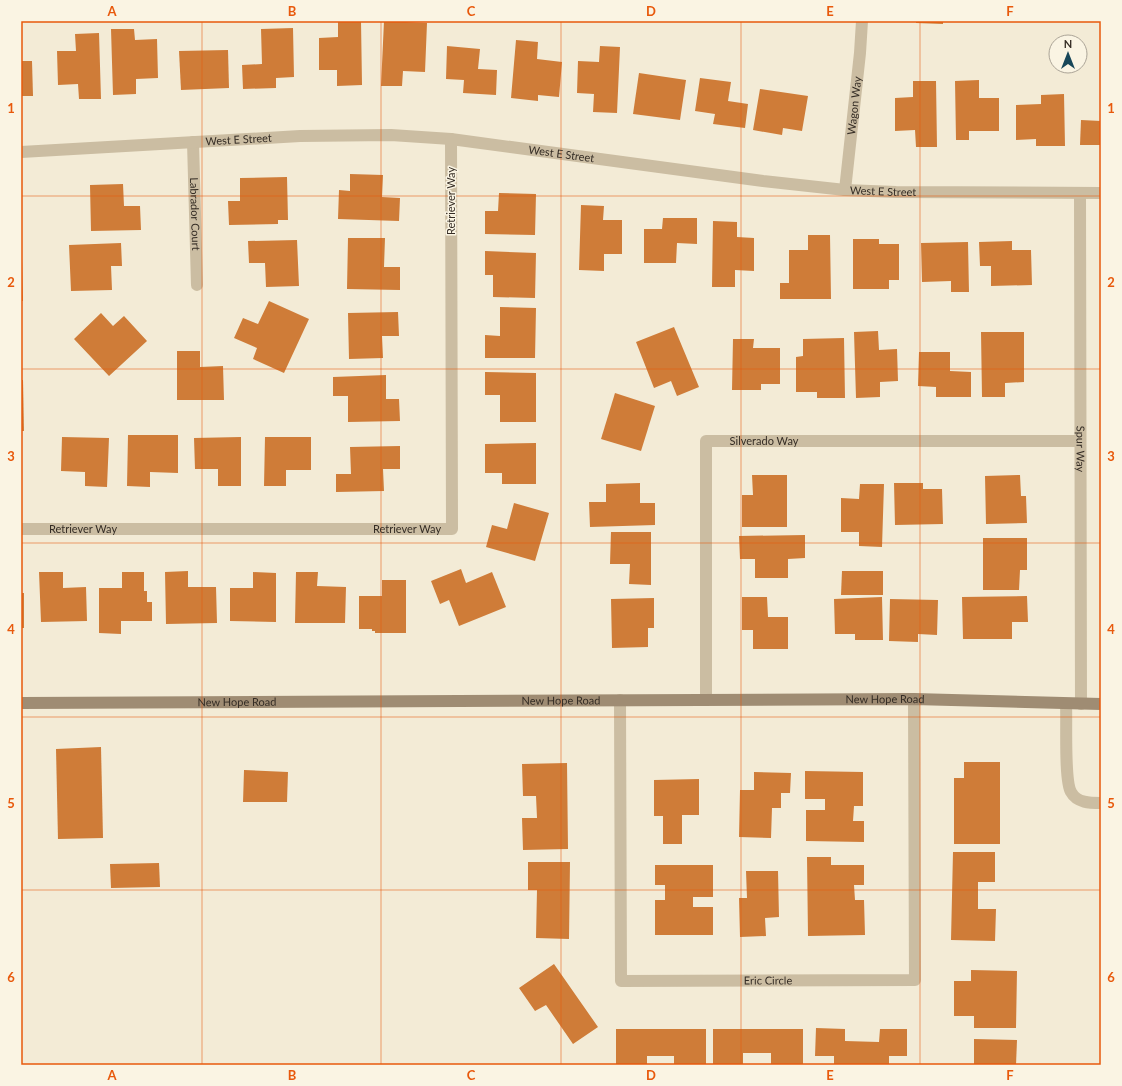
<svg xmlns="http://www.w3.org/2000/svg" width="1122" height="1086" font-family="Lato,sans-serif">
  <style>
    .building { fill: #cf7c38 }
    .lines { fill: none; stroke-linecap: round; stroke-linejoin: round }
    .lane { stroke: #cbbda2; stroke-width: 12 }
    .street { stroke: #cbbda2; stroke-width: 12 }
    .secondary { stroke: #9f8c73; stroke-width: 12 }
    .grid { fill: none; stroke: #e8590c; stroke-width: 1; stroke-opacity: 0.55 }
    .labels { text-anchor: middle; stroke-width: 3; stroke-linejoin: round; paint-order: stroke }
    .street-label { font-size: 11px; fill: #352d25; stroke: #faf4e3 }
    .neatline { fill: none; stroke: #e8590c; stroke-width: 1.5 }
    .grid-label { font-size: 13px; text-anchor: middle; font-weight: bold; fill: #e8590c }
  </style>
  <rect width="100%" height="100%" fill="#f3ebd6"/>
  <g class="building">
    <polygon points="338,21 361,21 362,85 337,86 337,70 319,70 319,38 338,37"/>
    <polygon points="384,21 427,23 425,72 403,71 402,86 381,86"/>
    <polygon points="916,21 943,21 943,24 916,23"/>
    <polygon points="293,28 294,77 276,78 276,88 243,89 242,65 262,64 261,29"/>
    <polygon points="111,29 134,29 135,40 157,39 158,78 136,79 136,94 113,95"/>
    <polygon points="99,33 101,99 79,99 78,84 58,85 57,51 76,51 75,34"/>
    <polygon points="516,40 538,42 537,59 562,62 559,97 538,95 538,101 511,98"/>
    <polygon points="447,46 480,49 478,69 497,70 496,95 463,93 464,80 446,79"/>
    <polygon points="600,46 620,47 617,113 593,112 594,94 577,93 578,61 599,62"/>
    <polygon points="228,50 229,88 181,90 179,51"/>
    <polygon points="21,61 32,61 33,96 21,96"/>
    <polygon points="639,73 686,80 680,120 633,114"/>
    <polygon points="700,78 731,82 728,101 748,104 745,128 713,124 715,114 695,111"/>
    <polygon points="979,80 979,98 999,98 999,131 969,131 969,140 956,140 955,81"/>
    <polygon points="913,81 936,81 937,147 916,147 915,130 895,131 895,98 913,97"/>
    <polygon points="760,89 808,96 802,131 783,128 782,135 753,130"/>
    <polygon points="1064,94 1065,146 1036,146 1036,139 1016,140 1016,105 1041,104 1041,95"/>
    <polygon points="1081,120 1101,121 1101,145 1080,145"/>
    <polygon points="350,174 383,175 382,197 400,198 399,221 338,219 339,190 350,191"/>
    <polygon points="287,177 288,220 278,220 278,224 229,225 228,201 240,201 240,178"/>
    <polygon points="123,184 124,206 140,206 141,230 91,231 90,185"/>
    <polygon points="499,193 536,194 535,235 485,234 485,211 498,211"/>
    <polygon points="581,205 604,206 603,220 622,220 622,254 604,254 604,271 579,270"/>
    <polygon points="663,218 697,218 697,244 677,243 676,263 644,263 644,229 662,229"/>
    <polygon points="713,221 737,222 737,237 754,238 754,271 735,270 735,287 712,287"/>
    <polygon points="808,235 830,235 831,299 780,299 780,283 789,283 789,250 808,250"/>
    <polygon points="348,238 385,238 384,267 400,267 400,290 347,289"/>
    <polygon points="853,239 879,239 879,244 899,244 899,280 889,280 889,289 853,289"/>
    <polygon points="297,240 299,286 266,287 265,263 249,263 248,241"/>
    <polygon points="1012,241 1012,250 1031,250 1032,285 991,286 991,266 980,266 979,242"/>
    <polygon points="968,242 969,292 951,292 951,281 922,282 921,243"/>
    <polygon points="121,243 122,266 111,266 112,290 71,291 69,245"/>
    <polygon points="485,251 536,253 535,298 493,297 493,275 485,275"/>
    <polygon points="21,258 22,258 23,301 21,301"/>
    <polygon points="269,301 309,319 284,373 253,359 257,348 234,338 243,318 258,324"/>
    <polygon points="500,307 536,308 535,358 485,358 485,335 500,336"/>
    <polygon points="398,312 399,336 382,336 383,358 349,359 348,313"/>
    <polygon points="101,313 113,326 124,316 147,341 109,376 74,339"/>
    <polygon points="674,327 699,387 677,396 671,381 654,388 636,342"/>
    <polygon points="878,331 879,350 897,349 898,381 880,382 880,397 856,398 854,332"/>
    <polygon points="981,332 1024,332 1024,382 1005,383 1005,397 982,397"/>
    <polygon points="844,338 845,398 817,398 817,392 796,392 796,357 803,356 803,339"/>
    <polygon points="733,339 754,339 753,348 780,348 780,384 761,384 761,390 732,390"/>
    <polygon points="177,351 200,351 200,367 223,366 224,400 177,400"/>
    <polygon points="919,352 950,352 950,371 971,372 971,397 936,397 936,387 918,386"/>
    <polygon points="485,372 536,373 536,422 500,422 500,395 485,395"/>
    <polygon points="386,375 386,399 399,399 400,421 348,422 348,396 333,396 333,377"/>
    <polygon points="21,380 23,380 24,431 21,431"/>
    <polygon points="615,393 655,406 641,451 601,439"/>
    <polygon points="128,435 178,435 178,473 150,472 150,487 127,486"/>
    <polygon points="62,437 109,438 107,487 85,486 85,472 61,471"/>
    <polygon points="241,437 241,486 218,486 218,469 195,469 194,438"/>
    <polygon points="265,437 311,437 311,470 286,470 286,486 264,486"/>
    <polygon points="536,443 536,484 502,484 502,473 485,473 485,444"/>
    <polygon points="400,446 400,469 383,469 384,491 336,492 336,474 351,474 350,447"/>
    <polygon points="752,475 787,475 787,527 742,527 742,495 753,495"/>
    <polygon points="1020,475 1021,496 1026,496 1027,523 986,524 985,476"/>
    <polygon points="640,483 640,503 655,503 655,525 590,527 589,502 606,502 606,484"/>
    <polygon points="894,483 923,483 923,489 942,489 943,524 895,525"/>
    <polygon points="860,484 884,484 882,547 859,546 859,532 841,532 841,498 859,499"/>
    <polygon points="514,503 549,513 535,561 486,547 492,525 507,529"/>
    <polygon points="611,532 651,532 651,585 629,584 630,564 610,564"/>
    <polygon points="805,535 805,558 788,559 788,578 755,578 755,559 740,559 739,536"/>
    <polygon points="983,538 1027,538 1027,570 1020,570 1019,590 983,590"/>
    <polygon points="461,569 466,583 492,572 506,607 459,626 449,600 440,604 431,581"/>
    <polygon points="188,571 188,587 216,587 217,623 166,624 165,572"/>
    <polygon points="842,571 883,571 883,595 841,595"/>
    <polygon points="39,572 63,572 63,588 86,587 87,621 41,622"/>
    <polygon points="122,572 144,572 144,591 147,591 147,602 152,602 152,621 121,621 121,634 99,633 99,588 122,588"/>
    <polygon points="253,572 276,573 276,622 230,621 230,588 253,588"/>
    <polygon points="296,572 318,572 317,586 346,587 345,623 295,623"/>
    <polygon points="382,580 406,580 406,633 375,633 375,631 372,631 372,629 359,629 359,596 382,596"/>
    <rect x="21" y="593" width="3" height="35"/>
    <polygon points="1027,596 1028,622 1012,622 1012,639 963,639 962,597"/>
    <polygon points="742,597 767,597 768,617 788,617 788,649 753,649 753,630 742,630"/>
    <polygon points="882,597 883,640 855,640 855,634 835,634 834,599"/>
    <polygon points="654,598 654,628 648,628 648,647 612,648 611,599"/>
    <polygon points="890,599 938,600 937,635 918,634 918,642 889,641"/>
    <polygon points="101,747 103,838 58,839 56,749"/>
    <polygon points="964,762 1000,762 1000,844 954,844 954,778 964,778"/>
    <polygon points="567,763 568,849 523,850 522,818 537,818 536,796 523,796 522,764"/>
    <polygon points="244,770 288,772 287,802 243,802"/>
    <polygon points="805,771 863,772 863,806 854,806 853,821 864,821 864,842 806,841 806,810 825,810 825,799 805,799"/>
    <polygon points="754,772 791,773 790,793 781,793 781,808 772,808 771,838 739,837 740,790 754,790"/>
    <polygon points="699,779 699,815 682,815 682,844 663,844 663,816 654,816 654,780"/>
    <polygon points="953,852 995,852 995,882 978,882 978,909 996,909 995,941 951,940"/>
    <polygon points="807,857 831,857 831,865 864,865 864,885 854,885 855,900 864,900 865,935 808,936"/>
    <polygon points="528,862 570,862 569,939 536,938 537,890 528,890"/>
    <polygon points="159,863 160,887 111,888 110,864"/>
    <polygon points="655,865 713,865 713,897 693,897 693,907 713,907 713,935 655,935 655,900 665,900 665,885 655,885"/>
    <polygon points="746,871 778,871 779,917 765,918 766,936 740,937 739,898 747,898"/>
    <polygon points="554,964 598,1027 573,1044 546,1005 535,1011 519,988"/>
    <polygon points="971,970 1017,971 1016,1028 974,1028 974,1016 954,1016 954,981 971,981"/>
    <polygon points="816,1028 845,1029 845,1041 879,1042 880,1029 907,1029 907,1056 889,1056 889,1065 834,1065 834,1056 815,1056"/>
    <polygon points="616,1029 706,1029 706,1065 674,1065 674,1056 647,1056 647,1065 616,1065"/>
    <polygon points="713,1029 803,1029 803,1065 771,1065 771,1053 743,1053 743,1065 713,1065"/>
    <polygon points="974,1039 1017,1040 1016,1065 974,1065"/>
  </g>
  <g class="lines">
    <path class="lane" d="M1066 704C1067 721 1064 780 1071 792 1077 803 1090 803 1101 803"/>
    <g class="street">
      <path id="s1" d="M193 142 197 285"/>
      <path id="s2" d="M21 152 300 136 391 135 451 139 763 181 845 190 896 192 1101 193"/>
      <path id="s3" d="M845 190 860 53 862 21"/>
      <path id="s4" d="M1080 193 1081 704"/>
      <path id="s5" d="M21 529H452L451 139"/>
      <path id="s6" d="M620 700 621 981 915 980 914 699"/>
      <path id="s7" d="M706 700V441H1080"/>
    </g>
    <path class="secondary" id="s8" d="M21 703 914 699 1101 704"/>
  </g>
  <path class="grid" d="M202 21V1065M381 21V1065M561 21V1065M741 21V1065M920 21V1065M21 196H1101M21 369H1101M21 543H1101M21 717H1101M21 890H1101"/>
  <g class="labels">
    <g class="street-label">
      <text dy="4" stroke="none"><textPath href="#s3" startOffset="85">Wagon Way</textPath></text>
      <text dy="4" stroke="none"><textPath href="#s2" startOffset="218">West E Street</textPath></text>
      <text dy="4" stroke="none"><textPath href="#s2" startOffset="542">West E Street</textPath></text>
      <text dy="4" stroke="none"><textPath href="#s2" startOffset="866">West E Street</textPath></text>
      <text transform="translate(451 201) rotate(-90)" y="4">Retriever Way</text>
      <text dy="4" stroke="none"><textPath href="#s1" startOffset="72">Labrador Court</textPath></text>
      <text dy="4" stroke="none"><textPath href="#s7" startOffset="317">Silverado Way</textPath></text>
      <text dy="4" stroke="none"><textPath href="#s4" startOffset="256">Spur Way</textPath></text>
      <text dy="4" stroke="none"><textPath href="#s5" startOffset="62">Retriever Way</textPath></text>
      <text dy="4" stroke="none"><textPath href="#s5" startOffset="386">Retriever Way</textPath></text>
      <text dy="4" stroke="none"><textPath href="#s8" startOffset="864">New Hope Road</textPath></text>
      <text dy="4" stroke="none"><textPath href="#s8" startOffset="540">New Hope Road</textPath></text>
      <text dy="4" stroke="none"><textPath href="#s8" startOffset="216">New Hope Road</textPath></text>
      <text dy="4" stroke="none"><textPath href="#s6" startOffset="428">Eric Circle</textPath></text>
    </g>
  </g>
  <rect width="1122" height="1086" fill="none" stroke="#faf4e3" stroke-width="44"/>
  <g transform="translate(1068 54)"><circle r="19" fill="#faf4e3" stroke="#aba497"/>
  <path d="M0-3L7 15L0 10L-7 15Z" fill="#184759"/>
  <text y="-6" font-size="11" font-weight="bold" text-anchor="middle" fill="#352d25">N</text>
  </g>
  <rect x="22" y="22" width="1078" height="1042" class="neatline"/>
  <g class="grid-label">
    <text x="112" y="16">A</text>
    <text x="292" y="16">B</text>
    <text x="471" y="16">C</text>
    <text x="651" y="16">D</text>
    <text x="830" y="16">E</text>
    <text x="1010" y="16">F</text>
    <text x="11" y="113">1</text>
    <text x="1111" y="113">1</text>
    <text x="11" y="287">2</text>
    <text x="1111" y="287">2</text>
    <text x="11" y="461">3</text>
    <text x="1111" y="461">3</text>
    <text x="11" y="634">4</text>
    <text x="1111" y="634">4</text>
    <text x="11" y="808">5</text>
    <text x="1111" y="808">5</text>
    <text x="11" y="982">6</text>
    <text x="1111" y="982">6</text>
    <text x="112" y="1080">A</text>
    <text x="292" y="1080">B</text>
    <text x="471" y="1080">C</text>
    <text x="651" y="1080">D</text>
    <text x="830" y="1080">E</text>
    <text x="1010" y="1080">F</text>
  </g>
</svg>
